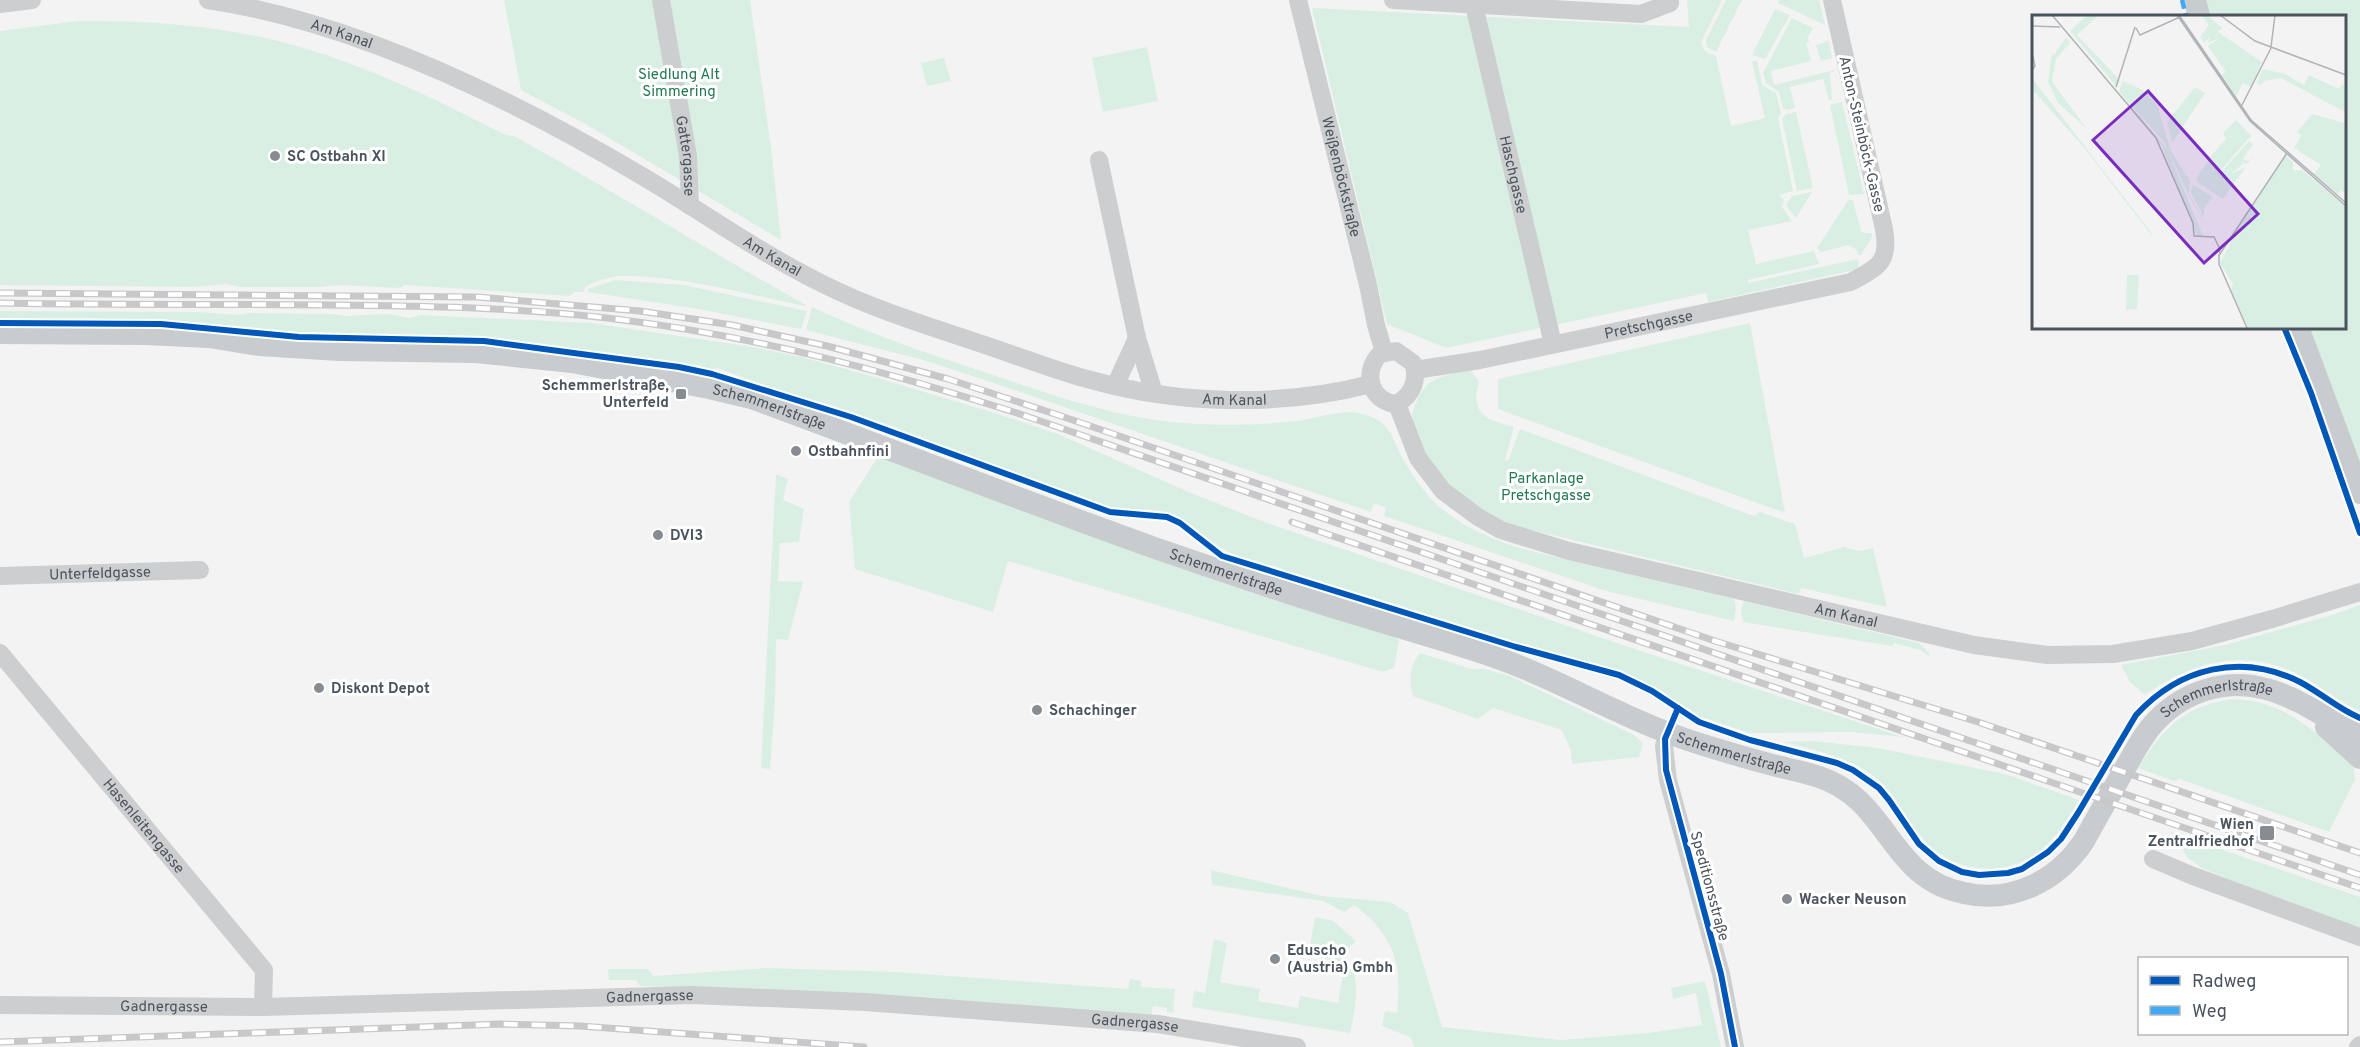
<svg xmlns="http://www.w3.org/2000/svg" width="2360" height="1047" font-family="Overpass,sans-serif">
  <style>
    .green { fill: #daefe3 }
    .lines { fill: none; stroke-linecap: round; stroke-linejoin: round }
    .minor { stroke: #cdced0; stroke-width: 18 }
    .major { stroke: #c9ccce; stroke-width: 22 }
    .rail-casing { stroke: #c8c8ca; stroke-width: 7 }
    .rail { stroke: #fff; stroke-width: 4.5; stroke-dasharray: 14; stroke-linecap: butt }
    .quiet { stroke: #3fa9f5; stroke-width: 4.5; stroke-dasharray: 9 4.5; stroke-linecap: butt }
    .cycleway-casing { stroke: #fff; stroke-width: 10 }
    .cycleway { stroke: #0057b8; stroke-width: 6 }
    .poi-dot { fill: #868c92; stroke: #fff; stroke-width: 2 }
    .labels { text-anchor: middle; stroke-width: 6; stroke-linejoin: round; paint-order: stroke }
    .street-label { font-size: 15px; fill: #4b545d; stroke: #fff }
    .park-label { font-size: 15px; fill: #227951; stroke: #fff }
    .poi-label { font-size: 15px; font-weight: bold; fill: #4b545d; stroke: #fff; text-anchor: start }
    .inset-road { fill: none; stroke: #b0b3b7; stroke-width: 1.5 }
    .view { fill: #7b2cbf; fill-opacity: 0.15; stroke: #7b2cbf; stroke-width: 3 }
    .inset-edge { fill: none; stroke: #4b545d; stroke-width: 3 }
  </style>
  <rect width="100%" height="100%" fill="#f3f3f3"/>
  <g class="green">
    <polygon points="504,0 750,0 771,147 781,240 589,126 521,90"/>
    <path d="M1687 0H1722L1701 42C1704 51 1707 54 1716 56L1731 126 1765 118 1752 61H1757L1762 85 1776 93 1781 114 1778 118 1793 191 1779 195 1784 200 1782 207 1792 221 1748 230 1756 264 1814 251 1819 264 1748 280V283L1858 259 1859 269 1708 302 1706 293 1446 348 1387 324 1312 8 1689 27Z"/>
    <polygon points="1726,0 1742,0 1716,52 1707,47 1706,40"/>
    <polygon points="1780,0 1819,0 1825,25 1778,3"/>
    <polygon points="2205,0 2360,0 2360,463 2305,327 2344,327 2344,16 2210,16"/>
    <polygon points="1775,9 1790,15 1765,59 1752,55"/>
    <polygon points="1792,18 1813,28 1808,37 1809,42 1806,43 1811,61 1771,71 1774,85 1835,70 1835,71 1830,73 1832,100 1829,100 1823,79 1790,87 1795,108 1786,110 1783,108 1779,92 1766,83 1763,73"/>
    <path d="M78 21C146 20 215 25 282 42 360 62 434 98 505 135L514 136C612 190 707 250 806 305L805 306C749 295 687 277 630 276 614 275 599 280 585 287L584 292H575L569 296 405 285 400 288 338 285 319 287H239L227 284 194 287 0 285V31Z"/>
    <polygon points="1829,41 1832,58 1821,61 1816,45"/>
    <polygon points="1147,47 1158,101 1103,112 1092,58"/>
    <polygon points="944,58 951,81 927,86 921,63"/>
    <polygon points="1842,102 1864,194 1849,195 1830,105"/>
    <polygon points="1796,112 1813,188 1797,191 1782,119 1786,114"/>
    <polygon points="1812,192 1796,218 1786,206 1792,196"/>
    <polygon points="1849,199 1853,201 1861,231 1864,233 1872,233 1872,237 1861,255 1858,255 1857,250 1849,245 1821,252 1817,248"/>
    <polygon points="615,280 684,285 807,311 801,329 698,309 588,292 588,289"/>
    <path d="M812 307C869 334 930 354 990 374 1053 395 1116 418 1183 423 1221 426 1258 425 1296 421 1317 419 1342 408 1363 414 1372 417 1380 420 1386 427 1392 434 1395 443 1399 451 1408 469 1419 485 1432 500 1460 527 1494 541 1531 551L1734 599 1736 608 1734 621 1606 591 1384 516 1386 508 1374 503 1371 512 985 380 923 360 806 330Z"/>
    <polygon points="0,311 199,312 238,315 248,313 331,314 347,316 388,314 410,318 421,315 591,323 753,347 801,357 868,375 998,414 1058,434 1191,493 1267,523 1623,645 1903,737 1851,732 1749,733 1699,716 1656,688 1615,669 1494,636 1233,554 1219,547 1171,514 1154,510 1108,508 880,422 828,408 717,368 711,371 578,349 482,339 303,334 180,322 0,320"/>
    <polygon points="1750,323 1785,513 1498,409 1498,379"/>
    <path d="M1469 369 1479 381C1479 386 1476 391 1476 396 1477 420 1495 421 1514 427L1505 460 1508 461 1520 429 1754 516 1760 512 1795 524 1804 558 1844 547 1859 551 1873 548 1887 607 1801 588 1799 594 1527 529 1494 518 1455 493 1427 457 1413 427 1412 414 1419 395 1428 384 1438 378Z"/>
    <polygon points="879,455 1393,634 1399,641 1394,668 1383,672 1008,561 993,612 855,569 849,502"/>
    <polygon points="776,474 788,479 783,500 804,509 799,542 780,543 778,581 803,582 788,640 776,639 775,703 770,769 761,768"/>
    <polygon points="1744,601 1919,643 1929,653 1930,657 1920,650 1894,643 1892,646 1743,622 1741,610"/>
    <path d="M2360 605V711C2340 702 2324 688 2305 678 2248 646 2195 660 2145 695L2130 682 2121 665 2225 645 2332 615Z"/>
    <path d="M1420 653 1472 669H1485L1512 677 1634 735 1643 743 1639 757 1572 764 1571 751 1562 730 1493 708 1478 719 1413 696C1408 682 1410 664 1420 653Z"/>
    <path d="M2235 699C2287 702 2314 732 2353 763L2355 780 2329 832 2180 779 2174 781 2138 768C2163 728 2186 704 2235 699Z"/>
    <path d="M1814 741 1878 748 2005 774 2079 800C2068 818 2057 837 2040 851 2005 878 1954 874 1924 840 1904 817 1895 790 1869 773 1844 755 1812 750 1783 742Z"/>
    <polygon points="2171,832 2360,897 2360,931 2203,869 2188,858"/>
    <path d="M1211 870 1322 896 1390 902 1408 913 1442 1027 1561 1040 1648 1033 1702 1025 1696 993 1673 999 1671 988 1705 981 1721 1047H1414L1410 1037 1382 1026 1385 1011 1397 1013C1398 1001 1399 987 1398 975 1396 946 1377 921 1354 905L1344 912 1323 901 1212 885Z"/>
    <path d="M1315 917 1333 921 1356 941 1343 953C1363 977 1356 1005 1350 1033L1192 1007 1194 991 1205 993 1214 939 1227 943 1220 982 1260 989 1258 1001 1298 1008 1300 996 1338 1003 1345 962 1308 956Z"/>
    <polygon points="766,968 896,972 1128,989 1130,979 1141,981 1141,987 1175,989 1173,1013 1167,1012 1167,1008 1153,1006 1151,1017 890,996 640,986 636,980 609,980 608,969 648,969 653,976"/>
  </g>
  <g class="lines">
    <g class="minor">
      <path id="s1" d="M208 0C355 22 514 100 642 176 703 212 761 254 825 285 883 314 946 331 1008 353 1035 362 1063 373 1091 380 1180 405 1282 407 1371 384"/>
      <path id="s2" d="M661 0 688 156 690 206"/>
      <path id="s3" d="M1298 0 1368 285 1376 325 1384 352"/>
      <polyline points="1393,0 1641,14 1670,3"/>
      <polyline points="0,4 32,0"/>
      <path id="s4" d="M1474 5 1553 344"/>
      <polyline points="1099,160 1137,338 1154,393"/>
      <path d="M1396 351 1413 363C1419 380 1412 395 1397 404 1370 402 1362 372 1380 354Z"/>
      <path id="s5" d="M1415 370 1480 360 1851 282C1878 267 1890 263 1884 229L1832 0"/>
      <polyline points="1115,386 1137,338"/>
      <path id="s6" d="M1397 404 1418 458 1443 491 1478 517 1501 530 1569 551 1974 645 2047 655 2113 654 2192 641 2272 619 2360 592"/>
      <path id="s7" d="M0 576 200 570"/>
      <path id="s8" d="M0 653 264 970 263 1007"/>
      <polyline points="1668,733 1664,746 1668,780 1721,974 1735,1047"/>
      <polyline points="2153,859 2193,876 2360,937"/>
      <path id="s9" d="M0 1005 263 1007 692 995 865 1002 1158 1024 1297 1047"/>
      <polyline points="2358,1047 2360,1045"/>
    </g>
    <g class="major">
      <polyline points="2195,0 2199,16"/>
      <polyline points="2298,327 2360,493"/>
      <path id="s10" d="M0 333 145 334 209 337 259 345 339 350 476 352 572 362 709 388 751 398C885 447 1018 499 1152 547 1210 567 1268 587 1326 605 1383 623 1440 638 1495 657 1556 678 1611 712 1671 734 1703 746 1736 755 1769 764 1786 769 1803 771 1819 777 1890 800 1888 878 1964 893 2012 904 2057 881 2084 841 2097 817 2111 793 2124 770 2134 753 2143 734 2157 720 2185 691 2227 678 2266 689 2298 697 2330 721 2360 736"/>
      <polyline points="2326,727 2360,758"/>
    </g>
    <defs>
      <g id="rail">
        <polyline points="0,293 477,297 640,311 732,325 827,346 948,379 1061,416 1715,641 1978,722 2360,853"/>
        <path d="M0 303C109 305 218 304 327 305 420 306 514 307 607 318 752 335 882 370 1020 414L2360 875"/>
        <polyline points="1292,522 2360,888"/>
        <polyline points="0,1042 501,1024 580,1026 864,1047"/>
      </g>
    </defs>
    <use href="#rail" class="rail-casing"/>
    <use href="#rail" class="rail"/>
    <polyline class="quiet" points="2182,0 2186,16"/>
    <defs>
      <g id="cycleway">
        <path d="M0 323 161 324 299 337 484 341 679 367 712 374 851 417 1110 512 1167 517 1180 523 1222 556 1516 647 1619 675 1652 691 1699 722 1750 740 1837 763 1853 770 1879 788 1889 800 1919 844 1939 861 1962 872 1979 875 2008 873 2022 869 2048 852 2061 839 2078 813 2136 715C2179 668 2241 652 2300 682 2321 693 2338 709 2360 718"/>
        <polyline points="2284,327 2311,393 2360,533"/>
        <polyline points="1678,708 1665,739 1666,770 1721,974 1735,1047"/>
      </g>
    </defs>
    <use href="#cycleway" class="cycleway-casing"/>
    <use href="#cycleway" class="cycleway"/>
  </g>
  <g class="poi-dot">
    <circle cx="275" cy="156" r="6"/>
    <rect x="675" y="388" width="12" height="12" rx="3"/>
    <circle cx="796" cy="451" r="6"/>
    <circle cx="658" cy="535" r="6"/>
    <circle cx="319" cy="688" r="6"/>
    <circle cx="1037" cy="710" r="6"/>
    <rect x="2259" y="825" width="16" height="16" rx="3"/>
    <circle cx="1787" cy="899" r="6"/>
    <circle cx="1275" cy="959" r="6"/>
  </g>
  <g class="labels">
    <g class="street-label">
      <text dy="5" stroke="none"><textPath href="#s1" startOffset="138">Am Kanal</textPath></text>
      <text transform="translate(1862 134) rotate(77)" y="5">Anton-Steinböck-Gasse</text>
      <text dy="5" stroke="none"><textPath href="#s2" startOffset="158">Gattergasse</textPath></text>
      <text dy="5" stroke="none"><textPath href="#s4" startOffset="174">Haschgasse</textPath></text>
      <text dy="5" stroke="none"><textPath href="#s3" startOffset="182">Weißenböckstraße</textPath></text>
      <text dy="5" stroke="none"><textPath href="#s1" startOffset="624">Am Kanal</textPath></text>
      <text dy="5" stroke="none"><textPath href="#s5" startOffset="238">Pretschgasse</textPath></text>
      <text dy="5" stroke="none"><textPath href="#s1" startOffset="1112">Am Kanal</textPath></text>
      <text dy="5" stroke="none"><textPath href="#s10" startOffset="776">Schemmerlstraße</textPath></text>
      <text dy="5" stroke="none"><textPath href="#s10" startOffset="1262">Schemmerlstraße</textPath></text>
      <text dy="5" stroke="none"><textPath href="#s7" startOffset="100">Unterfeldgasse</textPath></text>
      <text dy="5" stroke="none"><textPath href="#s6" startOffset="525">Am Kanal</textPath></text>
      <text dy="5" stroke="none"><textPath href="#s10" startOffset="2428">Schemmerlstraße</textPath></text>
      <text dy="5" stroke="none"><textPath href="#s10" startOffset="1802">Schemmerlstraße</textPath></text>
      <text dy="5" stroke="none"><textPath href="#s8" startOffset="225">Hasenleitengasse</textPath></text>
      <text transform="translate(1710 886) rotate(75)" y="5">Speditionsstraße</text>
      <text dy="5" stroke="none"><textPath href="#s9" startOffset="650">Gadnergasse</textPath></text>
      <text dy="5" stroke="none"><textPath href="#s9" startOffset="164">Gadnergasse</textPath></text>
      <text dy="5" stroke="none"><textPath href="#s9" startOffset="1136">Gadnergasse</textPath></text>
    </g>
    <g class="park-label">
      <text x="679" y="79">Siedlung Alt<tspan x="679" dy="17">Simmering</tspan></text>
      <text x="1546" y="483">Parkanlage<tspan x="1546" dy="17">Pretschgasse</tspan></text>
    </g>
    <g class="poi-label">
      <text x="287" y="161">SC Ostbahn XI</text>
      <text x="669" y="390" text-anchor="end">Schemmerlstraße,<tspan x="669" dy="17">Unterfeld</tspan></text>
      <text x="808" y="456">Ostbahnfini</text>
      <text x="670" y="540">DVI3</text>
      <text x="331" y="693">Diskont Depot</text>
      <text x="1049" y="715">Schachinger</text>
      <text x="2254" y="829" text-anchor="end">Wien<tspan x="2254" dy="17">Zentralfriedhof</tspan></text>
      <text x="1799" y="904">Wacker Neuson</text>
      <text x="1287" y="955">Eduscho<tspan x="1287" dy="17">(Austria) Gmbh</tspan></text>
    </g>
  </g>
  <g transform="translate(2032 15)">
    <rect width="314" height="314" fill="#f3f3f3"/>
    <path d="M55 0H67L45 20 88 65 84 71 38 16ZM175 0 190 13 186 17 230 47 219 72 211 68 204 81 190 60 194 57 176 31 186 24 176 28 178 22 172 28 168 22 177 10 170 1ZM34 22 38 28 24 44 20 67 55 114 26 88 16 67 20 37 21 41ZM231 54 253 59 272 70 277 60 307 74 310 69 313 71V97L249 63 232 66 229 70 225 68ZM0 63 121 220 120 221 54 135 0 74ZM91 66 111 75 125 90 139 136 158 166 157 179 172 206V207L160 187 132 127 93 83 135 134 171 221H165L130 131 87 76ZM163 72 173 78 140 128 135 107ZM280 99 313 108V178L309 175 306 179 282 159 289 150 262 133 270 120 265 117ZM204 105 219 121 189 155 178 142 194 124 191 118ZM217 126 221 129 211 144 216 146 223 139 215 149 212 148 199 159 214 152 191 184 165 167 164 163 177 145 193 165 190 156ZM254 141 261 147V155H270L313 191V313H216L199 275 201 269 188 248 208 209ZM160 169 181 182 172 193V202L159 178ZM95 260H107L105 294 94 295Z" fill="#daefe3"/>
    <path class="inset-road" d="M20 0 124 123 161 208 162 221 182 222 188 234M145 0 218 106 314 191M147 0 219 105 314 188M188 0 223 26 314 60M0 11 28 12M104 13 108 20 148 2M239 32 243 0M0 38 3 51 0 55M84 72 103 12M209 92 239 33M187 232 188 239 255 138M187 239V249L215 313"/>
    <path class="view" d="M116 76 226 199 172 248 61 125Z"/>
    <rect width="314" height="314" class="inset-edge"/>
  </g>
  <rect x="2138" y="957" width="210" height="78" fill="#ffffff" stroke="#b7bbbe" stroke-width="1.5"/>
  <rect x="2150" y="976" width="30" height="9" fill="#0057b8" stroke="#b7bbbe" stroke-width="1.5"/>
  <text x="2192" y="987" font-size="18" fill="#4b545d">Radweg</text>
  <rect x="2150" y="1006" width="30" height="9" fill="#3fa9f5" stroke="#b7bbbe" stroke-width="1.5"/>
  <text x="2192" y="1017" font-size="18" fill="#4b545d">Weg</text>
</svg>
